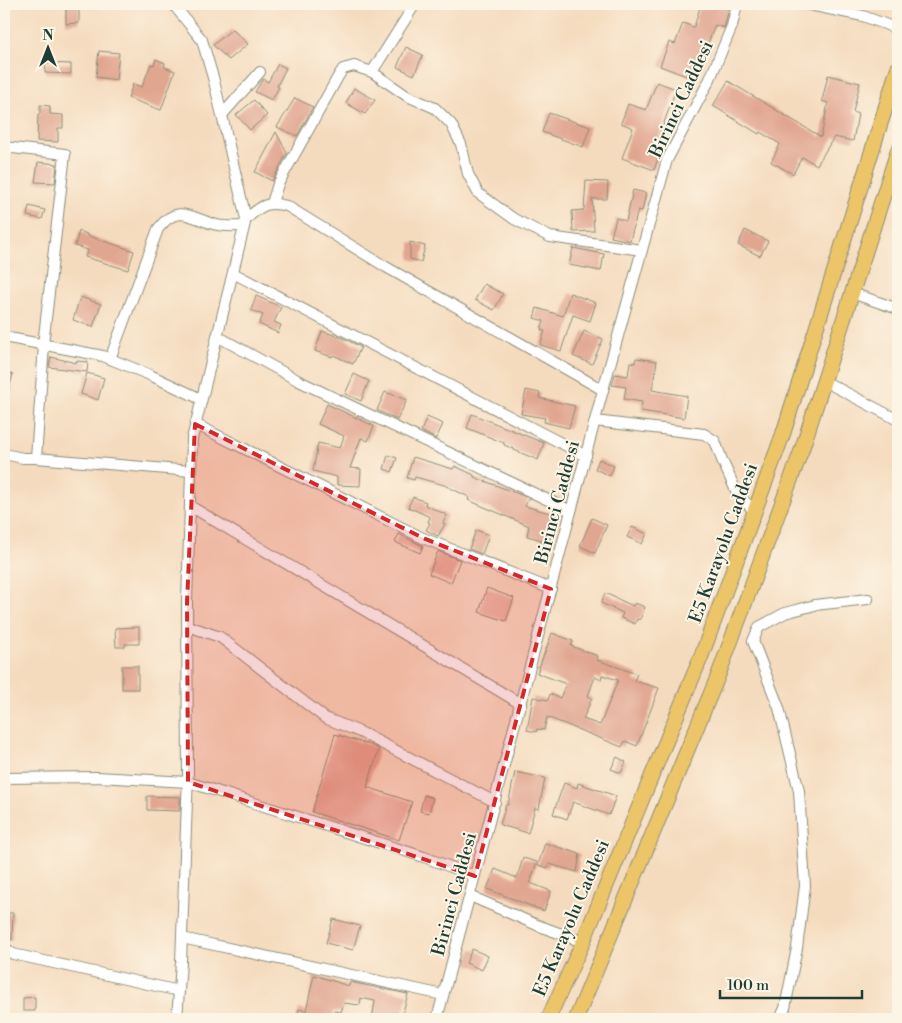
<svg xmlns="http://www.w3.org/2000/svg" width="902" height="1023" font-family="'Libre Bodoni',serif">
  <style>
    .building { fill: #e1a690; fill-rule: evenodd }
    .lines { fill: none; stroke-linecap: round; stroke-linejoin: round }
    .minor-casing { stroke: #8a8c79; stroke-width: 12 }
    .highway-casing { stroke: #8a8c79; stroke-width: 16 }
    .minor { stroke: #fff; stroke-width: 10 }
    .highway { stroke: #edc569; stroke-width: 14 }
    .marked { fill: #d62828; fill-opacity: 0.2; stroke: #d62828; stroke-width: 4; stroke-dasharray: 10 6; stroke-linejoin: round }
    .labels { text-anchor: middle; stroke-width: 4; stroke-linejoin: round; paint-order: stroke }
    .street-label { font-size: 18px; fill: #1f3d34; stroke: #fcf5e5 }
  </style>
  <rect width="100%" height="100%" fill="#fcf5e5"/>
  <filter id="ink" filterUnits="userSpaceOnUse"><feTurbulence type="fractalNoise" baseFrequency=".02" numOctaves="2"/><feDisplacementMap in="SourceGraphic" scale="10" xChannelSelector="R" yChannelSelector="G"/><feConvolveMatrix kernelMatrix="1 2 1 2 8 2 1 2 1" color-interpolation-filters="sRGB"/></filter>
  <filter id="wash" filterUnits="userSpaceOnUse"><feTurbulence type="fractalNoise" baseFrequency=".0096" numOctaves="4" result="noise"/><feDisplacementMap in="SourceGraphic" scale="20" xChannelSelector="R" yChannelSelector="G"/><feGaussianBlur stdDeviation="1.12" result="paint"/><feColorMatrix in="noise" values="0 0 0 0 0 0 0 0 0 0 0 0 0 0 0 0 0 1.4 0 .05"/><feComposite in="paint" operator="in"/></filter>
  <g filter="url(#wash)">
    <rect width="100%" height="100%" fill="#f5dbbe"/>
    <g id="blocks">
      <g class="building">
        <polygon points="66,4 79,4 79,23 66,24"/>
        <polygon points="701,4 707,4 729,9 724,28 715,25 704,54 706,55 697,80 660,66 669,42 675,44 683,23 694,27"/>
        <polygon points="232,29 248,44 229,60 213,45"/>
        <polygon points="406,47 423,55 414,75 397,67"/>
        <polygon points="99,51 119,53 116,80 96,77"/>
        <polygon points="156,59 165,63 164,67 175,71 161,110 128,98 133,84 142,87 151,64 154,65"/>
        <polygon points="46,63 71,64 71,74 45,73"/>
        <polygon points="278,64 286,68 277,86 279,87 272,100 255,92 263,79 268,82"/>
        <polygon points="828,75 860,83 853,112 858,114 853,141 834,137 817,165 802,157 793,174 771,162 780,144 760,132 759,134 713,106 728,81 821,137 828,103 822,101"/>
        <polygon points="657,82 676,89 656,145 662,147 654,170 622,158 633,128 621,123 628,104 646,110"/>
        <polygon points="354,88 375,100 365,114 346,103"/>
        <polygon points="295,98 313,107 297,136 277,127"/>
        <polygon points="254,100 267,115 250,130 236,115"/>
        <polygon points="40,105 50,106 50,114 63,115 63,128 58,128 58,142 37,141 38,114 40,114"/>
        <polygon points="549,113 590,127 583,147 542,132"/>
        <polygon points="276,132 287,153 272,181 255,172"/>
        <polygon points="38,162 57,164 55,183 35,182"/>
        <polygon points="586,181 608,182 607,199 592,199 594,231 573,232 572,211 584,210"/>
        <polygon points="633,190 646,193 642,211 638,210 630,241 611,237 616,218 626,221"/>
        <polygon points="29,206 45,210 42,219 27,216"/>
        <polygon points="745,230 768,241 760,256 738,245"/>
        <polygon points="79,231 87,234 86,235 134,251 128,270 85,257 88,250 75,246"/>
        <polygon points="410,242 425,246 421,262 410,259"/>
        <polygon points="573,248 604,254 601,271 569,265"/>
        <polygon points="484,284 503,294 494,310 475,300"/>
        <polygon points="570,293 596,303 590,321 573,315 561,351 540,345 545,331 541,330 544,321 534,318 537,308 563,316"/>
        <polygon points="256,296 281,307 274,322 281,325 278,333 259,324 263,315 251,310"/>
        <polygon points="80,297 101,304 93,327 73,320"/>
        <polygon points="322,331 343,338 361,347 353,364 333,355 332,357 315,351"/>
        <polygon points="584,331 603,339 592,364 573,356"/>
        <polygon points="51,357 76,363 76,361 88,362 87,372 49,367"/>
        <polygon points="636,358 657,361 652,390 687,396 684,418 641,411 642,402 624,399 626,387 612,385 615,374 628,376 630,362 635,363"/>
        <polygon points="4,372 13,374 6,401 4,400"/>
        <polygon points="87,373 104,378 98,400 81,394"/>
        <polygon points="354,374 369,381 361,401 345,394"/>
        <polygon points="526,390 540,393 539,398 575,406 569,428 544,422 545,418 521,414"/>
        <polygon points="385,392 407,400 397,420 377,410"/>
        <polygon points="327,404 374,426 368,441 361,438 350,468 361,469 360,486 337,485 337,477 313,471 318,443 340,448 344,436 318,424"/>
        <polygon points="472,414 544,443 538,460 514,450 514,449 504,445 504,443 467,428"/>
        <polygon points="427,417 443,424 436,439 421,431"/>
        <polygon points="388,455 397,458 392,472 384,469"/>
        <polygon points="413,457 453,469 455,466 474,475 474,477 529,498 525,506 557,515 548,548 540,546 542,540 527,536 529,526 468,500 469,497 444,485 415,477 414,480 407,478"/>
        <polygon points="599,459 614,466 610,476 595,469"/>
        <polygon points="413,497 426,502 425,505 447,515 443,523 445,524 438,536 426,530 430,523 428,522 430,517 408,507"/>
        <polygon points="592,518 607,525 595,553 580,546"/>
        <polygon points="632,527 647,534 642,544 627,537"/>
        <polygon points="476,530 489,535 482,554 469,549"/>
        <polygon points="399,534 423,546 420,553 395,542"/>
        <polygon points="438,551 460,560 451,583 429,574"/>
        <polygon points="487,588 514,598 506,621 479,612"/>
        <polygon points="605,593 633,606 635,603 645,607 640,620 637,619 635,624 621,618 623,613 601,603"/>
        <polygon points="139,627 139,644 125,644 125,647 116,647 115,628"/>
        <path d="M552 633 573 641 571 646 598 656 597 660 637 674 634 681 659 688 637 746 625 741 622 747 547 717 544 730 537 729 536 732 527 730 533 697 548 700 550 694 560 698 566 684 537 673ZM602 675 618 680 600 725 583 719 592 698 588 696 595 677 601 680Z"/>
        <rect x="122" y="666" width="16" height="23"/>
        <polygon points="335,734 370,745 379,749 367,787 412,802 399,840 312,812"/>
        <polygon points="617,757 626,762 621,773 611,769"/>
        <polygon points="515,772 545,778 539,809 535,808 528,833 500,825 506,804 508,805"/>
        <polygon points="564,783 577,788 578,783 616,796 609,815 573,802 567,819 553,814"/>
        <polygon points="424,795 433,798 429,813 420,811"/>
        <polygon points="147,796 180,797 180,811 147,810"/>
        <polygon points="545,843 580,854 577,872 549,864 548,868 538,865"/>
        <polygon points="523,858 537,862 530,883 551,891 544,911 487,889 495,869 517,878"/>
        <polygon points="4,913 13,913 12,940 4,940"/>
        <polygon points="333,919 360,926 353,950 326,943"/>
        <polygon points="472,949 488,956 482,970 466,963"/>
        <polygon points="314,975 349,986 350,982 408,994 401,1019 372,1019 375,1001 361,998 360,1005 344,1003 341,1012 334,1011 333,1019 296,1018 299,1009 306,1011"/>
        <polygon points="35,997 35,1011 23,1011 23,998"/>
      </g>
    </g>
  </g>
  <g filter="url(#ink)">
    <use href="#blocks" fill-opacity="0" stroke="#8a8c79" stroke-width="1"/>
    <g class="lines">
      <defs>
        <g id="minor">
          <polyline points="173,4 202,40 214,81 246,219 192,439 187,602 188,774 181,962 177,1019"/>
          <polyline points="805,4 863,16 898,29"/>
          <polyline points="372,72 415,4"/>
          <polyline points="222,115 260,72"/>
          <polyline points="4,147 65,154 43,345"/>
          <polyline points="272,203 278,184 339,75 343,69 354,66 372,72 407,96 435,108 451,124 461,144 468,174 478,193 514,219 550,237 642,250"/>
          <path d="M246 219C262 205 267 201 287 206L386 267 603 390"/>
          <polyline points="233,273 586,456"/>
          <polyline points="852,293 898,309"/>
          <polyline points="217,336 299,381 571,511"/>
          <polyline points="4,337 103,356 150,375 201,399"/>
          <path d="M110 359 158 229C178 202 192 219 217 225 226 227 235 226 244 226"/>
          <polyline points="824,381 898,420"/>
          <polyline points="595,421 704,434 715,441 722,460 737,493 754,511"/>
          <polyline points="195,424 423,538 551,589"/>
          <polyline points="4,454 23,458 36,458 44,345"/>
          <polyline points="36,458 191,471"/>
          <polyline points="190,506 521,704"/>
          <polyline points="188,626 220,637 325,718 360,732 495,802"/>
          <polyline points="4,778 97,777 188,782 424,857 475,876"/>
          <polyline points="470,896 537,925 583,942"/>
          <polyline points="182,938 443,995"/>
          <polyline points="4,947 13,954 179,991"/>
          <polyline points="437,1019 603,390 667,160 710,79 732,26 737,4"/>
          <polyline points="780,1019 785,1008 797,948 805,886 799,791 779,708 753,641 759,627 785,613 815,605 868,599"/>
        </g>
        <g id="highway">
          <polyline points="548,1019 583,942 701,657 783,434 898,68"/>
          <polyline points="576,1019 718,676 802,449 898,150"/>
        </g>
      </defs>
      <use href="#minor" class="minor-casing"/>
      <use href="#highway" class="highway-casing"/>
      <use href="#minor" class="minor"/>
      <use href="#highway" class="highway"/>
    </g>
  </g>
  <path class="marked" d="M195 424 423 538 551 589 475 876 188 782 187 602Z"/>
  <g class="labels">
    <g class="street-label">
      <text transform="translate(681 99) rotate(-65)" y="6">Birinci Caddesi</text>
      <text transform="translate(557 502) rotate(-75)" y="6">Birinci Caddesi</text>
      <text transform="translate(723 543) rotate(-70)" y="6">E5 Karayolu Caddesi</text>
      <text transform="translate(454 894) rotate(-75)" y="6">Birinci Caddesi</text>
      <text transform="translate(571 918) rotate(-67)" y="6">E5 Karayolu Caddesi</text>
    </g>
  </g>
  <rect width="902" height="1023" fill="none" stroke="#fcf5e5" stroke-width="20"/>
  <g transform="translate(48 48)" stroke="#fcf5e5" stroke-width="4" paint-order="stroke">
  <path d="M0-4L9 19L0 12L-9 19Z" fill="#1f3d34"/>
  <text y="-8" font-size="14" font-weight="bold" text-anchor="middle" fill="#1f3d34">N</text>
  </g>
  <path d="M720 990v8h142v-8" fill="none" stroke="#1f3d34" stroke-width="2.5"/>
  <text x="727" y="990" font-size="15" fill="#1f3d34" stroke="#fcf5e5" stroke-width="4" paint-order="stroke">100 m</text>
</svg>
